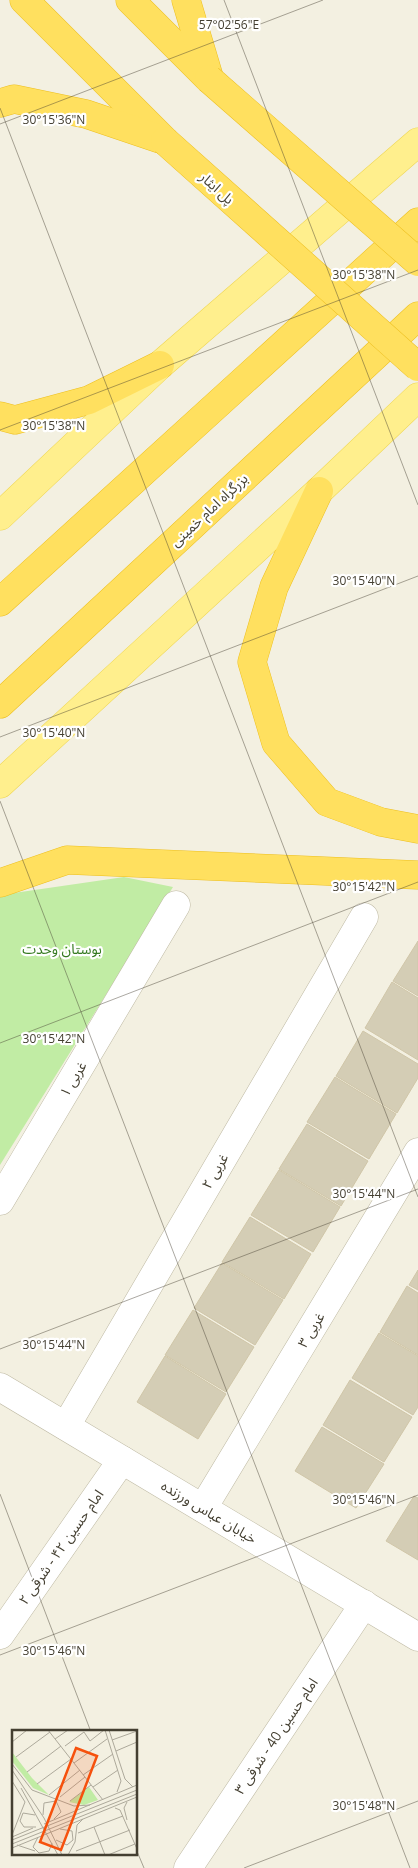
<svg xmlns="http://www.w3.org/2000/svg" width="418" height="1868" font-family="'Open Sans','Noto Sans Arabic',sans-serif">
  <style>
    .green { fill: #c1eca4 }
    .building { fill: #d4cdb5; stroke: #d0c6a8 }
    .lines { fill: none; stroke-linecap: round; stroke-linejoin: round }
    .minor-casing { stroke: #beb9a3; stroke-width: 29 }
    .major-casing { stroke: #efd652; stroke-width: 29 }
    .highway-casing { stroke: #edbf20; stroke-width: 29 }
    .minor { stroke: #fff; stroke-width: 28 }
    .major { stroke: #ffef8d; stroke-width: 28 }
    .highway { stroke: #ffe05f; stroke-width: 28 }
    .highway-bridge-casing { stroke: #edbf20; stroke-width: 29; stroke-linecap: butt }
    .highway-bridge { stroke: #ffe05f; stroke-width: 28 }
    .ticks { fill: none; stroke: #443f31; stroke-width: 1; stroke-opacity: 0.45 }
    .labels { text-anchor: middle; stroke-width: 4.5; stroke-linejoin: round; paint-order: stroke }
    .street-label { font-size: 14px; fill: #443f31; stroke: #fff }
    .park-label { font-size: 14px; fill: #357a20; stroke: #fff }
    .inset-road { fill: none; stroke: #ada99b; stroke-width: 1 }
    .view { fill: #f6510d; fill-opacity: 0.15; stroke: #f6510d; stroke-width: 2.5 }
    .inset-edge { fill: none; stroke: #443f31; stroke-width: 2.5 }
    .ticks-label { font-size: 12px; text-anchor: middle; fill: #443f31; stroke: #fff; stroke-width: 4.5; stroke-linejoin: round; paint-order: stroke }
  </style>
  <rect width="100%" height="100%" fill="#f3f0e1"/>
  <polygon class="green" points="124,877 173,887 0,1165 0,895"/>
  <g class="building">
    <polygon points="418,941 418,996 393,981"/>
    <polygon points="392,982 418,998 418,1060 365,1028"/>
    <polygon points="363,1031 418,1064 418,1078 397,1113 336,1076"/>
    <polygon points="335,1077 396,1114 369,1159 307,1122"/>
    <polygon points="307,1124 368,1161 341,1206 279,1169"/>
    <polygon points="279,1170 340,1207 313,1252 251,1215"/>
    <polygon points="250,1217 311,1254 284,1299 222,1262"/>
    <polygon points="222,1263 283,1300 255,1345 194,1308"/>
    <polygon points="418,1270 418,1290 409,1285"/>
    <polygon points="407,1286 418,1293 418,1355 380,1332"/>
    <polygon points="193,1310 254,1347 226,1392 165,1355"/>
    <polygon points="379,1333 418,1356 418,1407 413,1415 352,1378"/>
    <polygon points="165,1356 226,1394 198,1439 137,1402"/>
    <polygon points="350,1380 412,1417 384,1462 323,1425"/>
    <polygon points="322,1427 384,1464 356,1508 295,1471"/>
    <polygon points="414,1496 418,1498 418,1560 386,1541"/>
  </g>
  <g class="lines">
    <defs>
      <g id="minor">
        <polyline points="0,1201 176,905"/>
        <polyline points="0,1387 418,1637"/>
        <polyline points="66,1426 364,917"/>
        <polyline points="203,1508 418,1152"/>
        <polyline points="0,1635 122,1460"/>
        <polyline points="188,1868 364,1604"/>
      </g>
      <g id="major">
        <polyline points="0,516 160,365 418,142"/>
        <polyline points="0,784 319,491 418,397"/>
      </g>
      <g id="highway">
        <polyline points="24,0 165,141"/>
        <polyline points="130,0 209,79"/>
        <polyline points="186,0 209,77"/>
        <polyline points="0,103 14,99 86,114 160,139"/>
        <polyline points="0,416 15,420 89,400 160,365"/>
        <polyline points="319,491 274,587 252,662 276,743 327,802 381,822 418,829"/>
        <polyline points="0,602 418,222"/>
        <polyline points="0,704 418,316"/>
        <polyline points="0,883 67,860 418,875"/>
      </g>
    </defs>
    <use href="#minor" class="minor-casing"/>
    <use href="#major" class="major-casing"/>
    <use href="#highway" class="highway-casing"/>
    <use href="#minor" class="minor"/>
    <use href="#major" class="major"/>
    <use href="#highway" class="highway"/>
    <defs>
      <g id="highway-bridge">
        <polyline points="209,79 418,262"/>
        <polyline points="165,141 418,367"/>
      </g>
    </defs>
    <use href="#highway-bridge" class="highway-bridge-casing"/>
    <use href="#highway-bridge" class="highway-bridge"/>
  </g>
  <path class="ticks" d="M224 0 418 505M0 108 418 1197M0 124 323 0M0 430 418 270M0 737 418 576M0 801 410 1868M0 1043 418 882M0 1349 418 1189M0 1494 91 1732M0 1655 418 1495M136 1849 144 1868M244 1868 418 1801"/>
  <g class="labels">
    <g class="street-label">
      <text transform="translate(217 188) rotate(42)" y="5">پل ایثار</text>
      <text transform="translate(209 510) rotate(-43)" y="5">بزرگراه امام خمینی</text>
      <text transform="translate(73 1079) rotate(-59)" y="5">غربی ۱</text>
      <text transform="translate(215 1171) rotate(-60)" y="5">غربی ۲</text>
      <text transform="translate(311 1330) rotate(-59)" y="5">غربی ۳</text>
      <text transform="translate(209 1512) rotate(31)" y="5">خیابان عباس ورزنده</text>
      <text transform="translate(61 1547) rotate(-55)" y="5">امام حسین ۴۲ - شرقی ۲</text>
      <text transform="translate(276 1736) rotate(-56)" y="5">امام حسین 40 - شرقی ۳</text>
    </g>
    <g class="park-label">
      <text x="62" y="954">بوستان وحدت</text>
    </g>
  </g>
  <g transform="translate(12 1730)">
    <rect width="125" height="125" fill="#f3f0e1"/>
    <path d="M0 22 20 48 37 65 21 58 0 31ZM77 57 86 70 72 75 57 72Z" fill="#c1eca4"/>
    <path class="inset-road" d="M36 0 91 70M93 0 109 51 105 62M97 0 113 49 121 57M43 9 56 0M100 10 125 1M0 12 15 0M53 16 72 2 78 11 92 0M104 21 125 12M4 27 38 2M62 33 95 9M0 34 20 60 62 76 78 75M0 40 32 88 50 125M15 42 49 16M71 45 101 24M0 51 13 72 0 105M25 54 59 29M81 57 106 40M9 58 46 125M37 65 68 40M48 67 73 47M58 71 79 55M115 72 112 78 115 90M103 78 108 80 125 119M23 85 11 83 8 91 12 97H24M31 85 32 73 44 71 49 82 42 89M32 94 125 55M82 97 93 125M66 103 111 86M0 107 21 98M26 107 21 117 27 123 37 121 40 113M0 110 125 60M44 110 55 115 61 110 60 101 48 99M0 114 125 64M5 115 23 121M0 118 125 67M64 121 118 100M56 125 63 112 65 95 71 89M96 125 123 114"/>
    <path class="view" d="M64 18 85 26 49 120 28 112Z"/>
    <rect width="125" height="125" class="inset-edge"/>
  </g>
  <g class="ticks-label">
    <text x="229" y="29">57°02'56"E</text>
    <text x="54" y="124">30°15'36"N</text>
    <text x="364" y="279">30°15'38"N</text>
    <text x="54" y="430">30°15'38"N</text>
    <text x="364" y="585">30°15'40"N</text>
    <text x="54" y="737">30°15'40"N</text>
    <text x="364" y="891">30°15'42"N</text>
    <text x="54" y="1043">30°15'42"N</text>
    <text x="364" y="1198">30°15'44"N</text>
    <text x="54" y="1349">30°15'44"N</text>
    <text x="364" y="1504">30°15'46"N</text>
    <text x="54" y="1655">30°15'46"N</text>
    <text x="364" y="1810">30°15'48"N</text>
  </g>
</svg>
